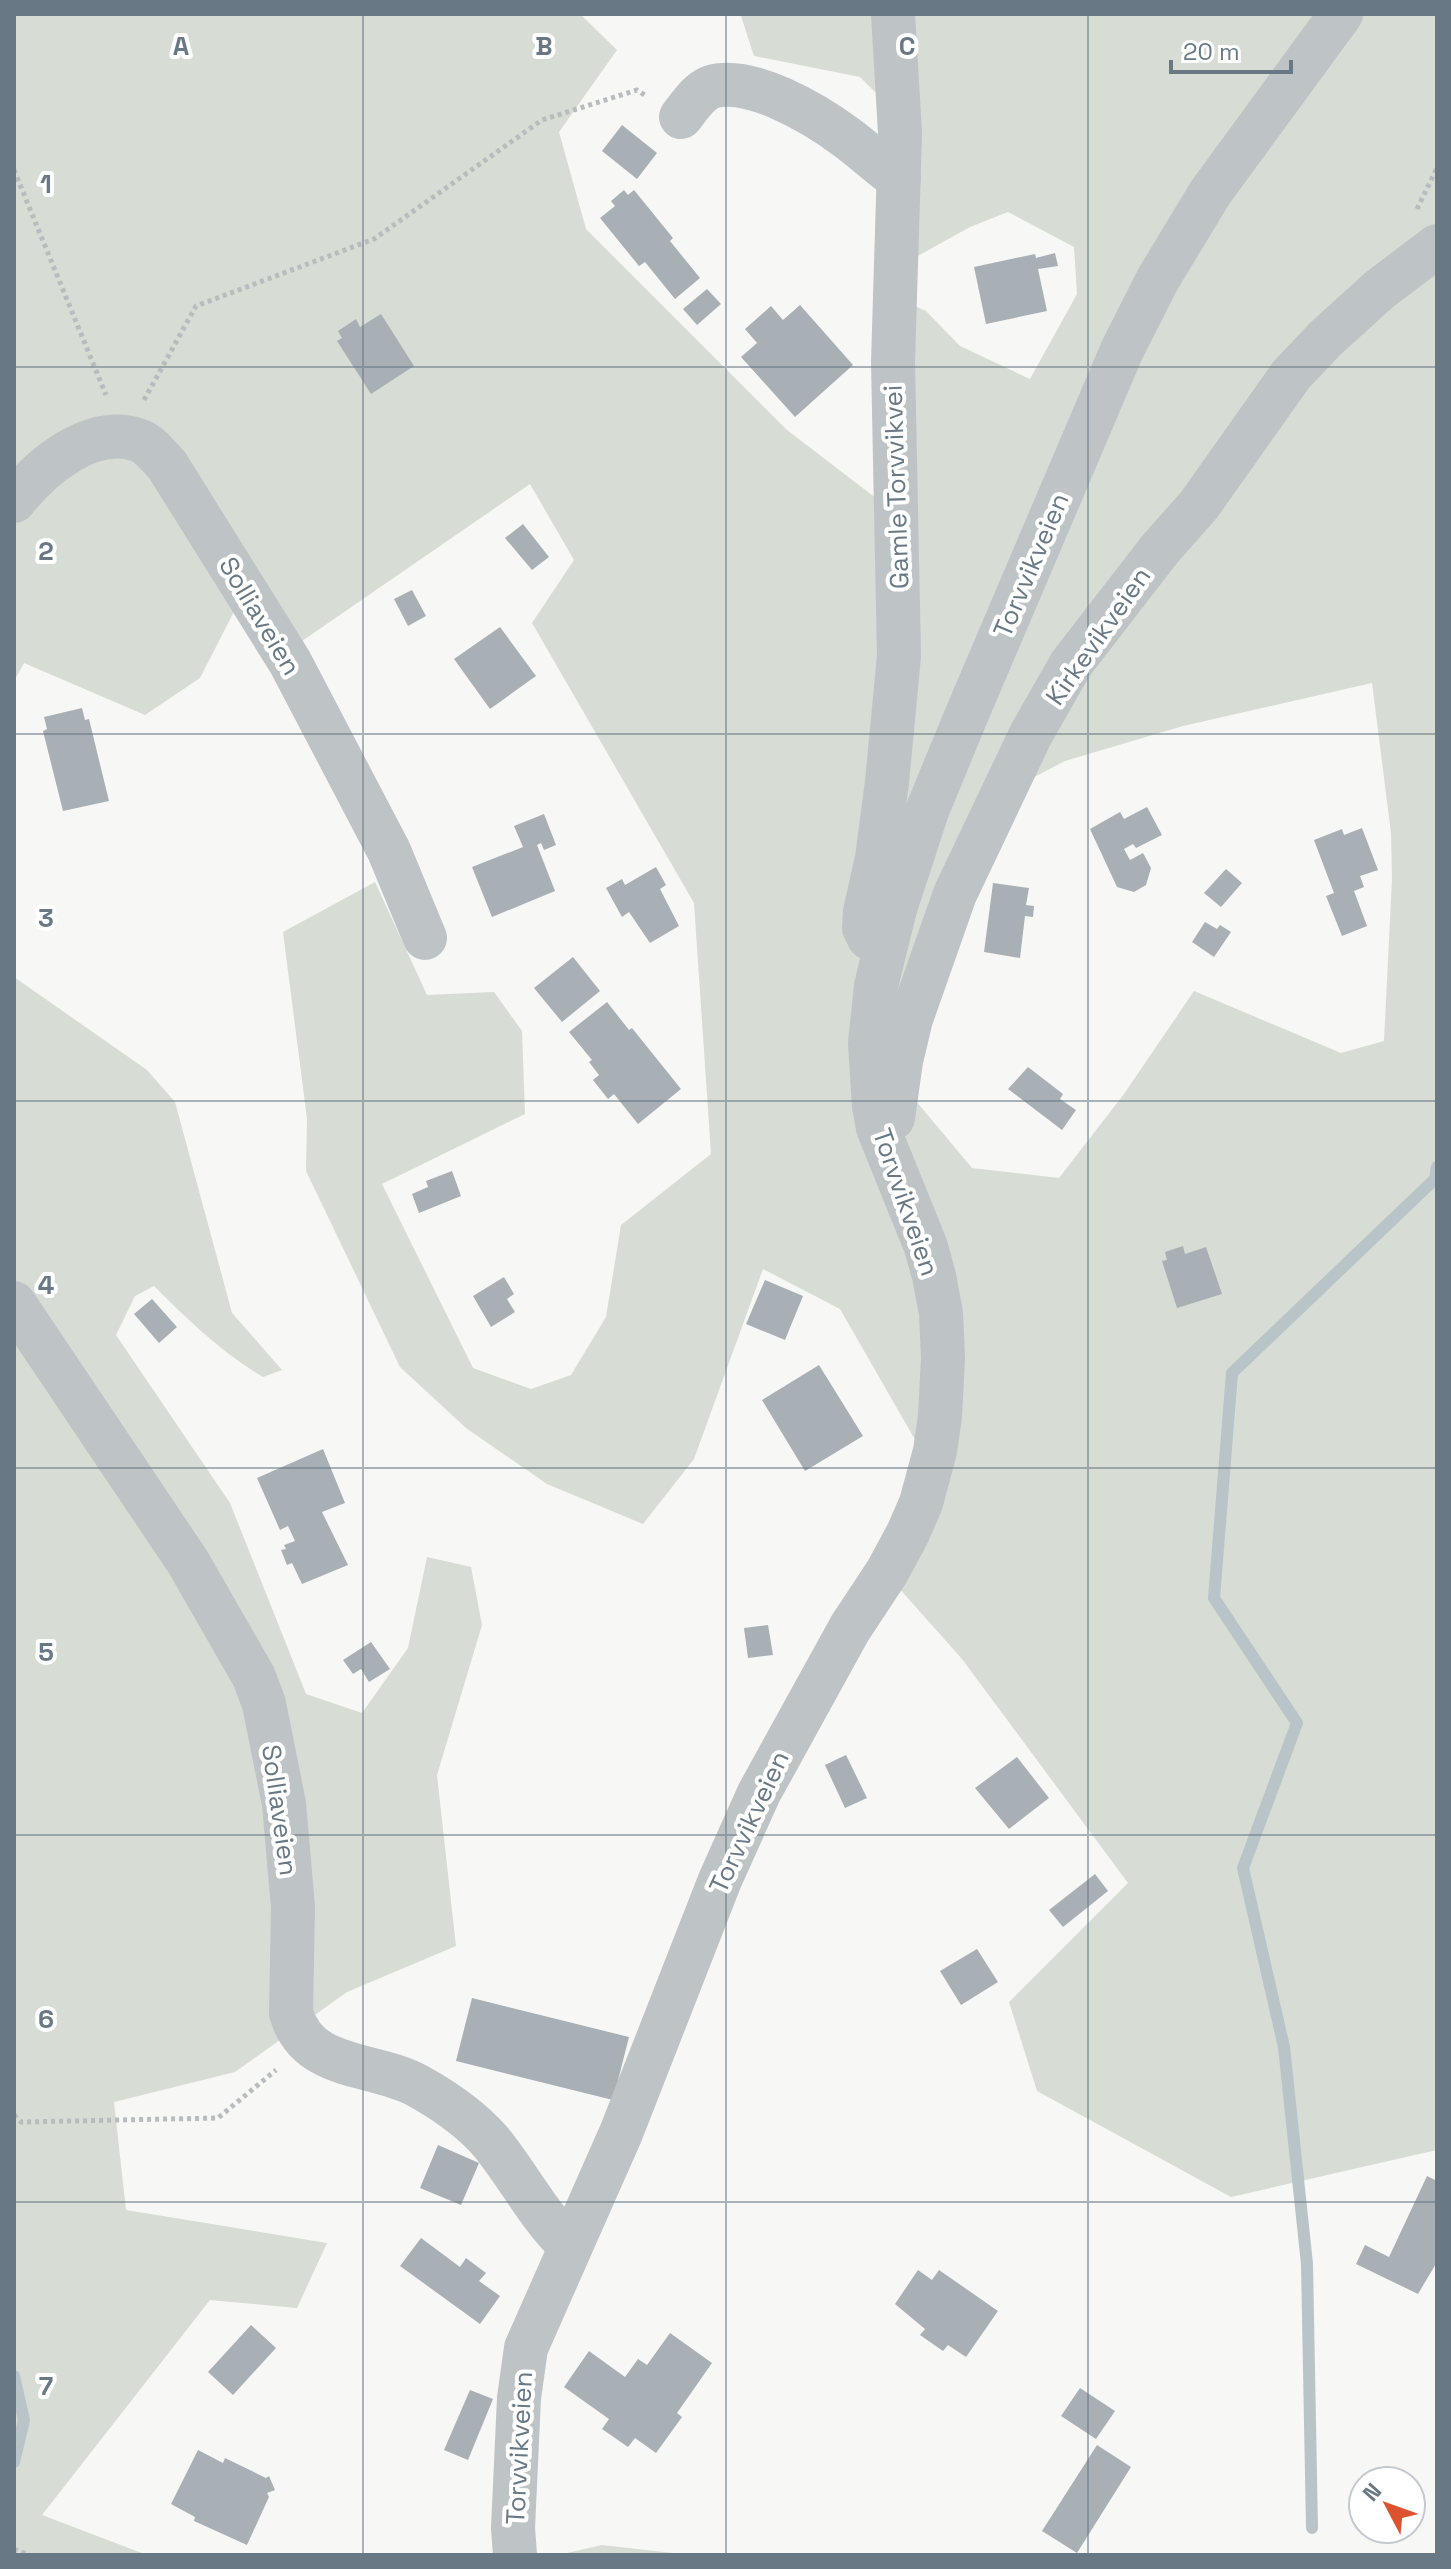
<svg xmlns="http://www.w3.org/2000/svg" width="1451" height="2569" font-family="'Space Grotesk',sans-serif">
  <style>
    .green { fill: #d7dcd4; fill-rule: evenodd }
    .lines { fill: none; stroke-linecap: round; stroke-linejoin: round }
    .stream { stroke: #b8c4c8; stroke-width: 12 }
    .building { fill: #a8b0b5 }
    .path { stroke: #b9bcbe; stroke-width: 5; stroke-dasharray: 4 4; stroke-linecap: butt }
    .minor { stroke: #bec3c6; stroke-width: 44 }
    .grid { fill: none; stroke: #687884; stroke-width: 2; stroke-opacity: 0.55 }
    .labels { text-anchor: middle; stroke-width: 8; stroke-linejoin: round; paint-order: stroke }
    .street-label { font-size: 26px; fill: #687884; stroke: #fff }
    .grid-label { font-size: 26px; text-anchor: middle; font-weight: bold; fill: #687884; stroke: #fff; stroke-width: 8; stroke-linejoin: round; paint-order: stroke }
  </style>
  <rect width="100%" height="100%" fill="#f7f7f5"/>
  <g class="green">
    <path d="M14 14H580L617 50 559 132 586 229 787 430 881 502 910 304 926 311 960 346 1030 379 1077 294 1074 247 1008 212 970 227 916 257 913 130 860 77 754 56 741 16 1437 14V2150L1231 2197 1037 2091 1009 2002 1128 1883 962 1659 890 1578 941 1485 840 1309 763 1269 694 1459 643 1524 547 1484 466 1428 400 1367 306 1171 307 1119 283 932 375 882 427 995 494 992 522 1031 525 1114 382 1184 473 1368 531 1389 571 1375 606 1317 621 1225 711 1154 694 903 532 623 574 560 530 484 273 661 242 596 200 678 145 715 24 663 14 681ZM1372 683 1391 833 1392 879 1384 1041 1341 1053 1194 991 1124 1094 1059 1178 972 1168 905 1088 1013 788 1065 761 1183 726Z"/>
    <path d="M14 977 147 1070 175 1102 232 1313 282 1370 263 1377C221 1352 188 1320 154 1286L135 1296 116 1335 230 1503 306 1694 362 1713 408 1648 427 1557 471 1567 482 1625 437 1775 456 1946 347 1992 235 2072 114 2102 126 2210 327 2243 297 2308 210 2300 42 2515 147 2555H14Z"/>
    <polygon points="602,2545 691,2555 558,2555"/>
  </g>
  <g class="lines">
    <g class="stream">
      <polyline points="14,2376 24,2420 14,2462"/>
      <polyline points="1312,2528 1307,2264 1284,2047 1243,1868 1297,1723 1214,1598 1232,1373 1435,1179 1437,1167"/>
    </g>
  </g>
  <g class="building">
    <polygon points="622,125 657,153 637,179 602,151"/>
    <polygon points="624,190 628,195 634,190 673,238 670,241 700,278 675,299 645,262 639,266 600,218 615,206 611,201"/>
    <polygon points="1055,253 1058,266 1038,269 1047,311 986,324 974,267 1035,254 1036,258"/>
    <polygon points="707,289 721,304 697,325 683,309"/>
    <polygon points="800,305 853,365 795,417 741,357 757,343 745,329 771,306 783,320"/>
    <polygon points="381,314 414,366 371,394 337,341 342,338 338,331 356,319 360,327"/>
    <polygon points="523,524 549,557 532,570 505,538"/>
    <polygon points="412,590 426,616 408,626 394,599"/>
    <polygon points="500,627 536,676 490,709 454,659"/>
    <polygon points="82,708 85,720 89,719 109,801 63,811 43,731 47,729 44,717"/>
    <polygon points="1147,807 1162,835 1136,848 1133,844 1124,849 1130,860 1143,853 1151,868 1146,885 1134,892 1117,887 1090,829 1120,812 1124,819"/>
    <polygon points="544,814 556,845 544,850 541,843 537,845 555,891 492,917 472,867 523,847 514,826"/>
    <polygon points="1362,828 1378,870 1360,876 1364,887 1354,891 1367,926 1342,936 1326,896 1334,893 1314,840 1342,829 1344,835"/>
    <polygon points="656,867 666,885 660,889 679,926 650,943 629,912 622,917 606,888 622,879 625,885"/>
    <polygon points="1226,869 1242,883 1221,907 1204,893"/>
    <polygon points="993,883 1029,888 1026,905 1034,906 1033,917 1025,916 1020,958 984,952"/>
    <polygon points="1205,922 1217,929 1220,925 1231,932 1214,957 1192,942"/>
    <polygon points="573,957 600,991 562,1022 534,988"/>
    <polygon points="607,1002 629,1030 632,1028 681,1089 638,1124 614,1094 608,1099 593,1080 599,1075 589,1062 592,1060 569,1032"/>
    <polygon points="1028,1067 1063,1094 1060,1099 1076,1110 1062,1130 1008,1089"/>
    <polygon points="452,1171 461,1196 419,1213 412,1194 428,1187 426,1181"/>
    <polygon points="1183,1246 1185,1254 1206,1247 1222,1294 1177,1308 1162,1261 1167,1260 1165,1252"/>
    <polygon points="504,1277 514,1294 507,1299 515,1312 491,1327 473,1296"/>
    <polygon points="765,1280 803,1296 785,1340 746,1324"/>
    <polygon points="152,1299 177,1327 159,1343 134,1314"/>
    <polygon points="819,1365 863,1436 805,1471 762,1400"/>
    <polygon points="323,1449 345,1503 322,1512 348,1565 302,1584 292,1563 287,1565 281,1550 286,1549 284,1545 295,1541 288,1526 280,1530 257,1478"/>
    <polygon points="768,1625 773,1655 748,1658 744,1628"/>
    <polygon points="371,1642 390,1669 369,1682 361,1669 353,1674 343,1660"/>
    <polygon points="846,1755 867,1798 845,1808 825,1765"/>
    <polygon points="1017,1757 1049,1798 1009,1829 975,1788"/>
    <polygon points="1095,1874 1108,1891 1063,1927 1049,1910"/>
    <polygon points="977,1949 998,1982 961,2005 940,1971"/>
    <polygon points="472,1998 629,2037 613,2100 456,2061"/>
    <polygon points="438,2145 479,2163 461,2205 420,2188"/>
    <polygon points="1427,2176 1437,2181 1437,2262 1418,2294 1356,2264 1365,2245 1389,2257"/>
    <polygon points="421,2238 460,2267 466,2258 486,2273 479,2281 500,2296 480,2324 400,2266"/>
    <polygon points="918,2270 932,2280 939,2270 998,2311 966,2357 948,2345 943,2351 920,2335 925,2329 895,2304"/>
    <polygon points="251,2325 276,2348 233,2395 208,2372"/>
    <polygon points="670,2333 712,2363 677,2413 682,2417 656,2453 635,2438 628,2447 602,2429 609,2419 564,2387 589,2351 625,2377 638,2359 647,2365"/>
    <polygon points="1080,2388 1115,2411 1096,2439 1061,2416"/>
    <polygon points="470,2390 493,2399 468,2460 444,2450"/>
    <polygon points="1097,2445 1131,2467 1077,2553 1042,2531"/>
    <polygon points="198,2450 223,2463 225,2458 266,2478 269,2476 275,2490 267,2493 269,2497 247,2545 194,2521 195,2517 171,2504"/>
  </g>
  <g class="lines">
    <g class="path">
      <polyline points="14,170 106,395"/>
      <polyline points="1417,209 1437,168"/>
      <polyline points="144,400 196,306 374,239 542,120 637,90 646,96"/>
      <polyline points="14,2115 21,2122 218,2118 276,2070"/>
      <polyline points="14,2549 29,2555"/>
    </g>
    <g class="minor">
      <path d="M681 117C689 107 698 92 711 87 750 75 815 114 846 137 864 150 880 166 899 179"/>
      <path d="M14 501C41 467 91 424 138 440 150 444 158 456 167 465L290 662 389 851 425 938"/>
      <polyline points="869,938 864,928 865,912 877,858 887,782 899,656 893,362 900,133 893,14"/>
      <polyline points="893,1118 901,1061 911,1019 955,894 1031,734 1071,664 1160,549 1199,505 1291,375 1325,339 1379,290 1437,246"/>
      <path d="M14 1303 188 1562 254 1677 264 1704 284 1804 293 1907 291 2013C308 2072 373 2061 418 2086 445 2101 471 2119 491 2142 518 2175 539 2217 570 2246"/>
      <polyline points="515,2555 513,2528 519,2398 526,2348 621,2133 720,1880 759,1793 850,1628 887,1572 908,1533 921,1503 935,1451 940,1416 943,1358 941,1313 934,1276 926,1247 878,1128 874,1106 870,1043 876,986 895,909 927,811 964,721 1122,350 1158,279 1210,193 1341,14"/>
    </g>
  </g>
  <path class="grid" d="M363 14V2555M726 14V2555M1088 14V2555M14 367H1437M14 734H1437M14 1101H1437M14 1468H1437M14 1835H1437M14 2202H1437"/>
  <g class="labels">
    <g class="street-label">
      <text transform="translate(896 487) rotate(-92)" y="9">Gamle Torvvikvei</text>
      <text transform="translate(1031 565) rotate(-67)" y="9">Torvvikveien</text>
      <text transform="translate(260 616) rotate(59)" y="9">Solliaveien</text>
      <text transform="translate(1098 636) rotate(-55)" y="9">Kirkevikveien</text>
      <text transform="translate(906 1202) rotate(71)" y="9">Torvvikveien</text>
      <text transform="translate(280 1810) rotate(82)" y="9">Solliaveien</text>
      <text transform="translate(749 1822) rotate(-65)" y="9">Torvvikveien</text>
      <text transform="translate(519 2448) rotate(-87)" y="9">Torvvikveien</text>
    </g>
  </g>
  <g class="grid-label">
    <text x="181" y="55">A</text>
    <text x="544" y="55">B</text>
    <text x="907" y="55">C</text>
    <text x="46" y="193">1</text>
    <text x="46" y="560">2</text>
    <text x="46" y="927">3</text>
    <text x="46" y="1294">4</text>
    <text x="46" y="1661">5</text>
    <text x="46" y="2028">6</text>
    <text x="46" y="2395">7</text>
  </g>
  <rect width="1451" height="2569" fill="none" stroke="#687884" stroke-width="32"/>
  <g transform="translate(1387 2505) rotate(311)"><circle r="38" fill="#ffffff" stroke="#c3c9ce" stroke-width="2"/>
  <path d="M0-6L14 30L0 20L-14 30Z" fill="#dc5330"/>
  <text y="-12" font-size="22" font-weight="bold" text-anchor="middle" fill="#687884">N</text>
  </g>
  <path d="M1171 60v12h120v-12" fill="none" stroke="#687884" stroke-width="4"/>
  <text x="1183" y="60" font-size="24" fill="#687884" stroke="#ffffff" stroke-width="6" paint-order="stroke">20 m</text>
</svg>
